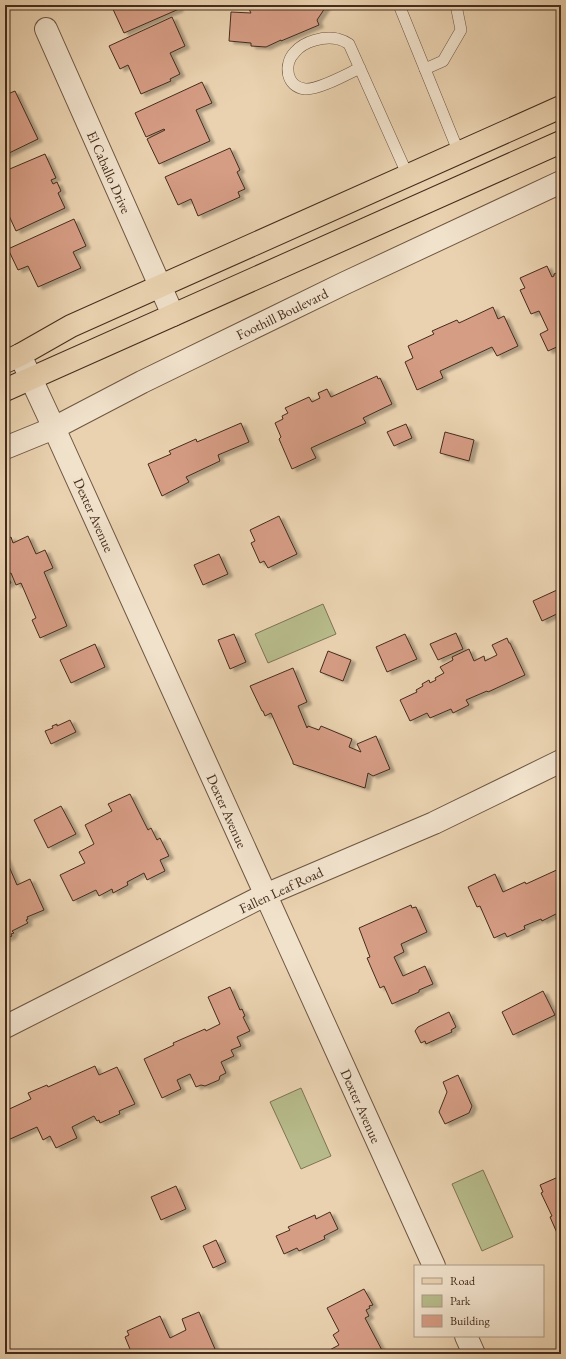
<svg xmlns="http://www.w3.org/2000/svg" width="566" height="1359" font-family="'EB Garamond',serif">
  <style>
    .green { fill: #b7bb8b; stroke: #7e7454 }
    .building { fill: #d69d85; stroke: #442c1c; filter: url(#shadow) }
    .lines { fill: none; stroke-linecap: round; stroke-linejoin: round }
    .lane-casing { stroke: #6e5641; stroke-width: 12 }
    .street-casing { stroke: #6e5641; stroke-width: 24 }
    .primary-casing { stroke: #442c1c; stroke-width: 24 }
    .lane { stroke: #f1e2cc; stroke-width: 11 }
    .street { stroke: #f1e2cc; stroke-width: 22 }
    .primary { stroke: #ead2b0; stroke-width: 22 }
    .labels { text-anchor: middle; stroke-width: 3; stroke-linejoin: round; paint-order: stroke }
    .street-label { font-size: 14px; fill: #442c1c; stroke: #f1e2cc }
  </style>
  <defs>
    <filter id="shadow"><feDropShadow dx="4.5" dy="2.5" stdDeviation="1" flood-color="#0004"/></filter>
  </defs>
  <rect width="100%" height="100%" fill="#ead2b0"/>
  <filter id="stains"><feTurbulence type="fractalNoise" baseFrequency=".005" numOctaves="4"/><feColorMatrix values="0 0 0 0 .2 0 0 0 0 .09 0 0 0 0 .02 0 0 0 .5 -.17"/></filter>
  <radialGradient id="worn" r=".72"><stop offset=".6" stop-color="#630" stop-opacity="0"/><stop offset="1" stop-color="#630" stop-opacity=".3"/></radialGradient>
  <g class="green">
    <polygon points="323,604 336,634 268,663 255,634"/>
    <polygon points="301,1088 331,1156 301,1169 270,1102"/>
    <polygon points="483,1170 513,1237 482,1251 452,1184"/>
  </g>
  <g class="building">
    <polygon points="111,5 177,5 179,9 124,33"/>
    <polygon points="257,5 261,6 327,5 317,20 319,25 281,41 281,40 266,47 251,46 251,43 229,41 231,12 251,13 249,9"/>
    <polygon points="172,17 185,46 170,53 180,74 170,79 171,81 141,94 128,65 120,69 109,46"/>
    <polygon points="202,82 212,103 196,110 210,141 159,164 147,139 165,130 164,129 146,137 135,113"/>
    <polygon points="15,91 38,139 5,155 5,95"/>
    <polygon points="230,148 240,170 237,172 245,189 238,192 240,197 198,216 191,199 178,205 165,177"/>
    <polygon points="45,154 56,178 51,180 53,184 57,182 61,191 58,193 65,208 16,231 5,207 5,171"/>
    <polygon points="74,219 86,246 73,252 81,268 38,287 28,266 18,270 8,249"/>
    <polygon points="547,266 552,277 554,276 554,274 561,271 561,301 558,302 561,310 561,345 548,351 540,334 548,330 539,311 531,314 520,290 525,288 520,278"/>
    <polygon points="493,307 498,319 504,316 518,346 497,356 492,347 440,371 443,378 417,390 405,362 413,358 408,346 434,334 432,331 457,320 459,323"/>
    <polygon points="377,376 378,379 380,378 392,404 363,418 366,423 311,448 316,458 292,469 279,439 281,437 275,423 283,419 282,416 288,413 285,408 309,397 312,402 320,398 318,393 327,389 331,397"/>
    <polygon points="241,423 249,442 218,455 220,461 186,477 189,482 162,496 148,464 171,454 169,451 196,439 197,442"/>
    <polygon points="406,424 412,438 394,446 387,432"/>
    <polygon points="445,432 474,440 469,461 440,453"/>
    <polygon points="279,516 297,554 268,568 264,561 260,563 251,543 255,541 250,530"/>
    <polygon points="28,536 36,554 45,550 53,568 44,572 67,626 40,638 32,620 36,618 21,583 16,585 11,573 7,574 11,583 5,586 5,540 11,537 13,543"/>
    <polygon points="219,554 228,574 203,585 194,565"/>
    <polygon points="557,590 558,593 561,592 561,612 542,621 533,601"/>
    <polygon points="456,633 463,649 438,660 430,644"/>
    <polygon points="234,634 246,662 230,669 218,640"/>
    <polygon points="405,634 417,659 387,672 376,647"/>
    <polygon points="507,638 509,643 510,643 525,675 488,692 487,691 466,700 469,705 453,713 451,709 430,718 427,713 410,721 400,700 417,692 416,690 423,686 422,684 429,680 430,683 436,680 435,678 444,673 440,667 453,660 452,657 469,649 474,661 484,656 485,661 497,655 492,645"/>
    <polygon points="95,644 105,667 71,683 60,660"/>
    <polygon points="328,651 351,660 343,681 320,672"/>
    <polygon points="293,668 307,702 298,706 307,728 308,726 319,730 321,726 352,739 349,747 361,752 357,744 376,736 390,769 373,776 368,773 365,788 293,764 293,762 271,713 265,716 263,711 262,711 250,686"/>
    <polygon points="70,720 76,732 51,744 45,731 53,728 52,726 57,724 57,726"/>
    <polygon points="130,794 148,830 151,828 157,840 160,838 169,856 160,860 165,871 147,880 144,873 127,882 128,885 113,893 112,889 99,896 96,890 73,901 60,875 85,863 79,852 94,844 85,825 112,811 108,804"/>
    <polygon points="61,806 76,834 48,848 34,820"/>
    <polygon points="5,857 17,885 30,879 44,910 27,917 28,919 26,920 28,923 12,931 14,933 11,934 12,936 5,939"/>
    <polygon points="561,868 561,920 558,913 542,921 541,919 524,926 525,929 507,937 505,933 494,938 480,906 477,907 468,887 495,874 503,892 525,882 526,884"/>
    <polygon points="411,905 412,908 416,907 427,932 401,944 404,952 394,957 403,976 425,966 433,984 419,990 419,992 392,1004 384,986 380,988 367,958 370,957 359,928"/>
    <polygon points="230,987 240,1010 242,1009 245,1016 243,1017 250,1031 237,1037 241,1046 231,1050 234,1056 221,1062 226,1073 220,1076 219,1080 205,1086 201,1085 196,1087 190,1074 177,1080 181,1089 162,1098 144,1059 174,1045 173,1043 205,1029 206,1031 220,1024 208,997"/>
    <polygon points="543,991 555,1015 513,1035 502,1012"/>
    <polygon points="449,1012 456,1027 451,1030 452,1032 426,1044 425,1041 421,1043 415,1031 418,1027"/>
    <polygon points="95,1066 99,1075 117,1067 135,1104 119,1111 120,1114 100,1123 99,1120 97,1121 94,1116 72,1127 77,1138 56,1148 50,1136 43,1140 37,1127 8,1140 5,1133 5,1111 31,1099 28,1093 47,1085 48,1087"/>
    <polygon points="458,1075 472,1106 469,1113 445,1124 439,1112 447,1092 443,1082"/>
    <polygon points="556,1178 560,1185 561,1185 561,1242 550,1217 552,1216 541,1193 543,1192 540,1185"/>
    <polygon points="176,1186 186,1209 161,1220 151,1197"/>
    <polygon points="330,1212 338,1229 324,1236 325,1239 299,1251 297,1248 284,1254 276,1236 290,1230 288,1227 315,1215 316,1219"/>
    <polygon points="216,1240 226,1262 213,1268 203,1246"/>
    <polygon points="364,1289 373,1305 369,1306 370,1308 366,1310 369,1316 365,1318 384,1354 322,1354 339,1345 333,1335 339,1331 327,1308"/>
    <polygon points="199,1312 215,1349 203,1354 160,1354 159,1351 153,1354 132,1354 125,1337 129,1335 127,1331 160,1316 170,1338 186,1330 182,1319"/>
  </g>
  <g class="lines">
    <defs>
      <g id="lane">
        <polyline points="399,5 459,153"/>
        <path d="M360 68C347 74 319 90 305 89 286 87 283 64 295 52 304 41 324 36 338 39 342 40 346 42 349 44L408 176"/>
        <polyline points="425,69 443,61 461,30 456,5"/>
      </g>
      <g id="street">
        <polyline points="46,29 173,315"/>
        <polyline points="20,355 54,428 434,1266"/>
        <polyline points="5,448 54,428 142,382 345,283 561,182"/>
        <polyline points="5,1027 265,895 434,823 561,761"/>
        <polyline points="466,1336 474,1354"/>
      </g>
      <g id="primary">
        <polyline points="5,362 20,355 71,326 561,107"/>
        <polyline points="5,390 561,142"/>
      </g>
    </defs>
    <use href="#lane" class="lane-casing"/>
    <use href="#street" class="street-casing"/>
    <use href="#primary" class="primary-casing"/>
    <use href="#lane" class="lane"/>
    <use href="#street" class="street"/>
    <use href="#primary" class="primary"/>
  </g>
  <g class="labels">
    <g class="street-label">
      <text transform="translate(109 172) rotate(66)" y="5">El Caballo Drive</text>
      <text transform="translate(282 314) rotate(-26)" y="5">Foothill Boulevard</text>
      <text transform="translate(94 515) rotate(66)" y="5">Dexter Avenue</text>
      <text transform="translate(227 811) rotate(66)" y="5">Dexter Avenue</text>
      <text transform="translate(281 890) rotate(-25)" y="5">Fallen Leaf Road</text>
      <text transform="translate(361 1106) rotate(66)" y="5">Dexter Avenue</text>
    </g>
  </g>
  <rect width="566" height="1359" fill="none" stroke="#ead2b0" stroke-width="20"/>
  <rect x="6" y="6" width="554" height="1347" fill="none" stroke="#442c1c" stroke-width="2"/>
  <rect x="10" y="10" width="546" height="1339" fill="none" stroke="#442c1c"/>
  <rect x="414" y="1265" width="130" height="72" fill="#f1e2cc" stroke="#ac9986"/>
  <rect x="422" y="1278" width="20" height="6" fill="#ead2b0" stroke="#ac9986"/>
  <text x="450" y="1285" font-size="12" fill="#442c1c">Road</text>
  <rect x="422" y="1295" width="20" height="12" fill="#b7bb8b" stroke="#ac9986"/>
  <text x="450" y="1305" font-size="12" fill="#442c1c">Park</text>
  <rect x="422" y="1315" width="20" height="12" fill="#d69d85" stroke="#ac9986"/>
  <text x="450" y="1325" font-size="12" fill="#442c1c">Building</text>
  <rect width="100%" height="100%" filter="url(#stains)"/>
  <rect width="100%" height="100%" fill="url(#worn)"/>
</svg>
